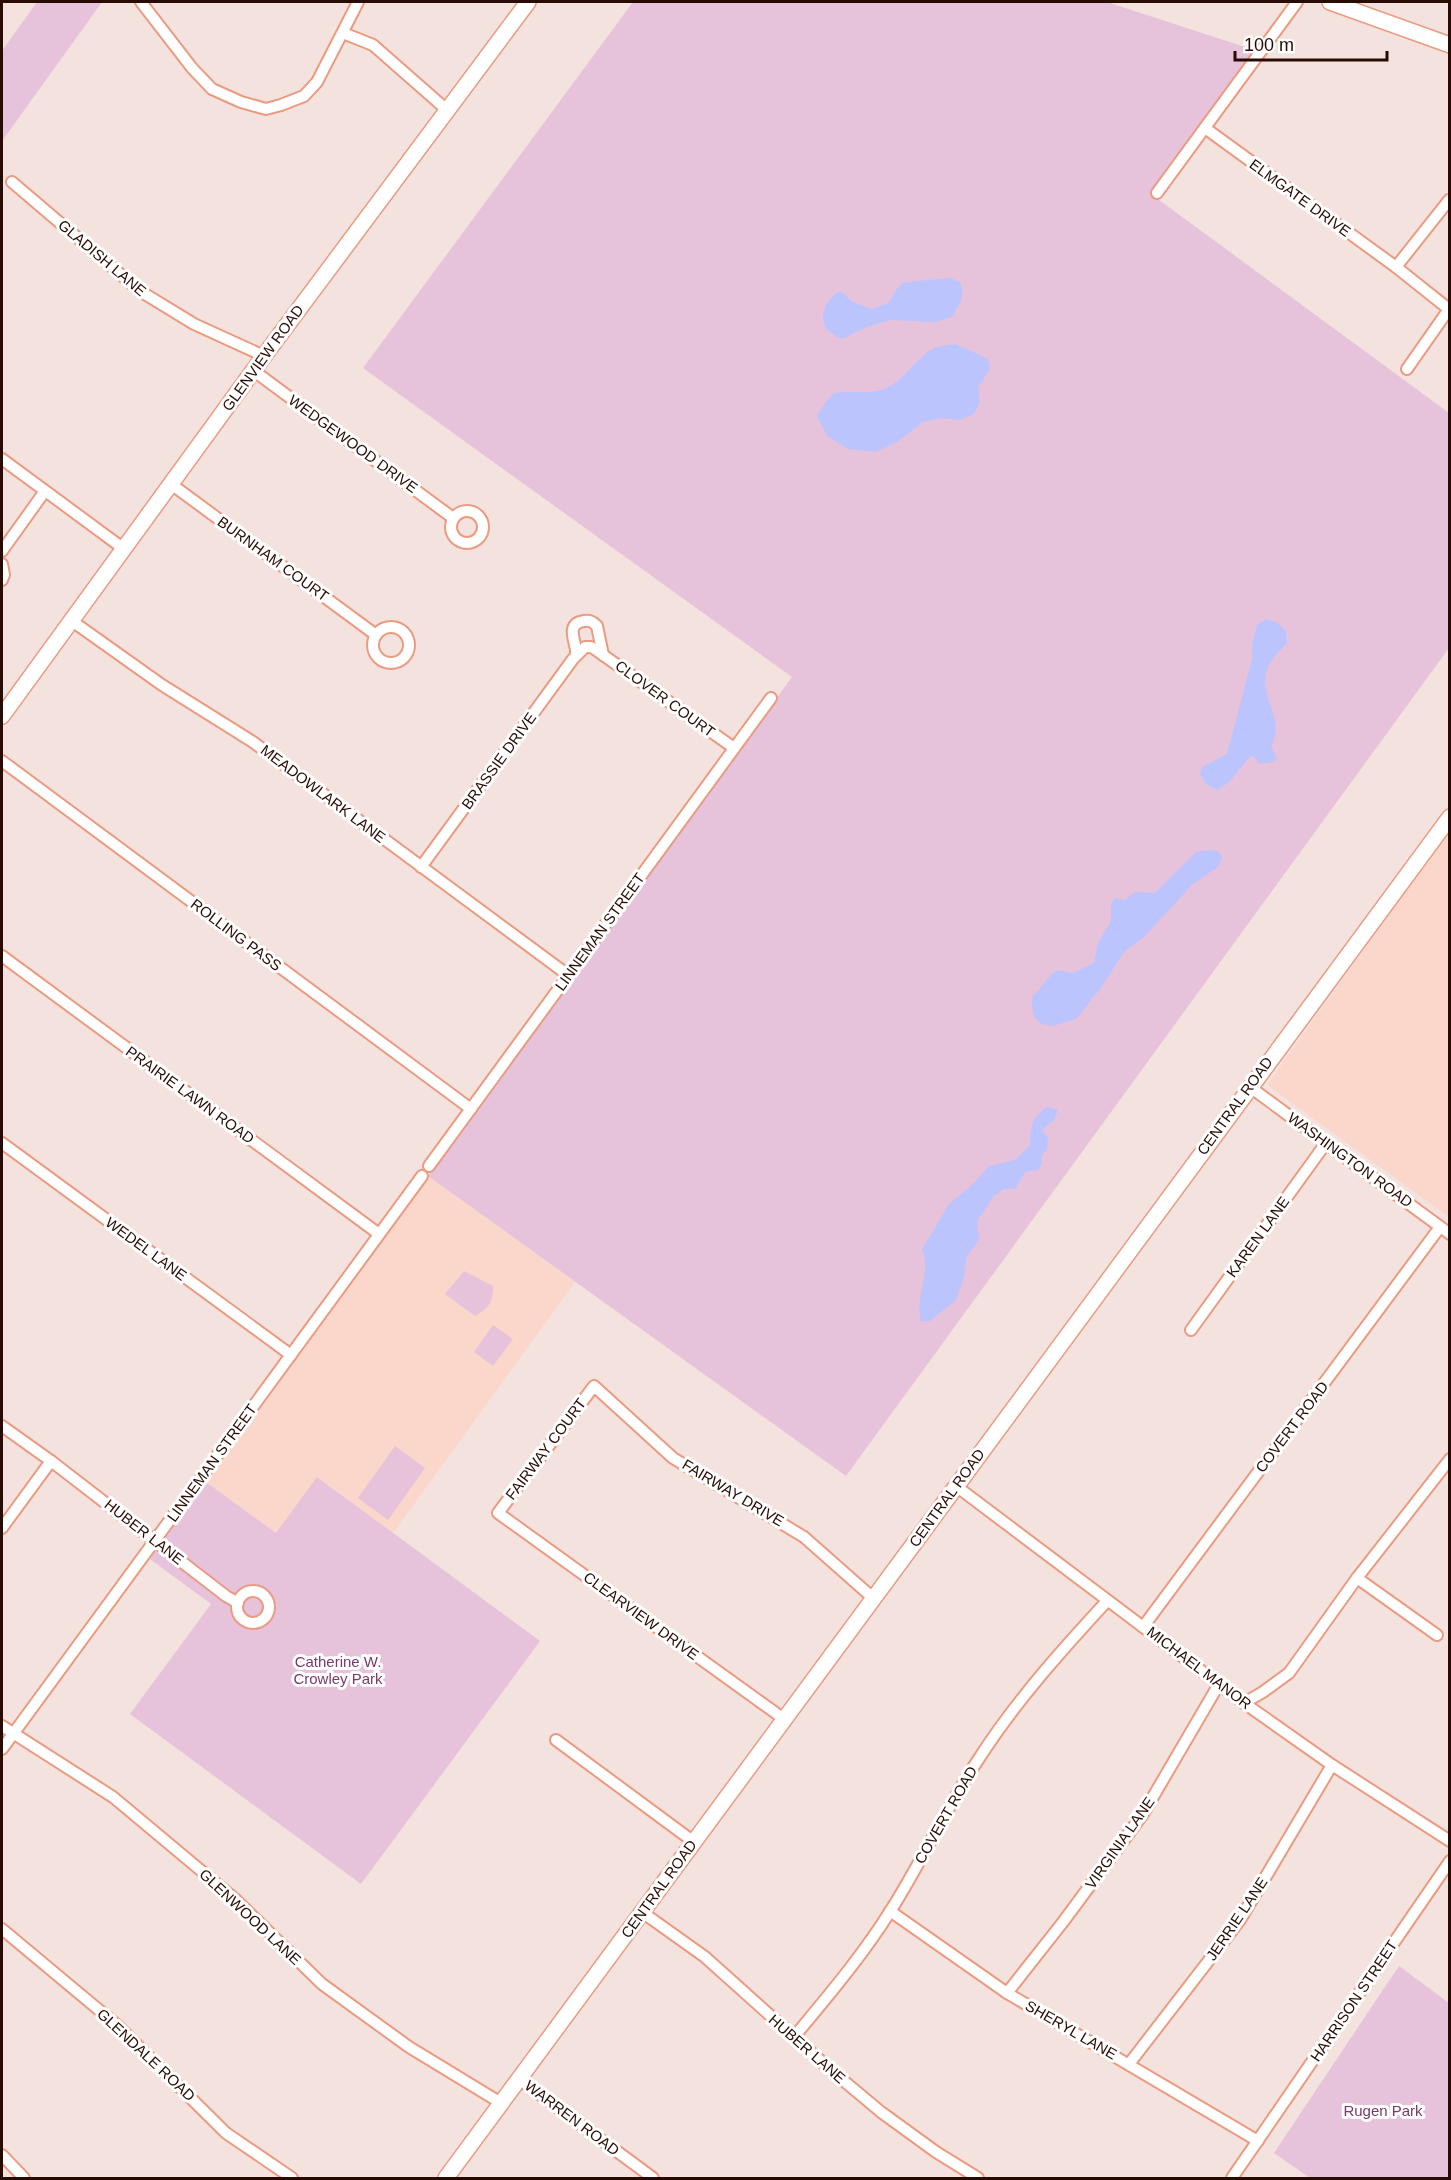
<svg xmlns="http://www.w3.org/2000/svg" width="1451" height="2180" font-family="Arial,sans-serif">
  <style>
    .built { fill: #fbd6cb }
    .green { fill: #e6c3db }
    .water { fill: #bcc4fe }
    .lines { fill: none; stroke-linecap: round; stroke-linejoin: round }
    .minor-casing { stroke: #ea9b82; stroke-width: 14 }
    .secondary-casing { stroke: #ea9b82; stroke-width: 18 }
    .minor { stroke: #fff; stroke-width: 10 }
    .secondary { stroke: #fff; stroke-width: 15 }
    .labels { text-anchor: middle; stroke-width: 6; stroke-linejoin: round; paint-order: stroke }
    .street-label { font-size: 15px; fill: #280c04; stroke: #fff }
    .park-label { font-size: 15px; fill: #7a3969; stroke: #fff }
  </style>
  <rect width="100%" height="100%" fill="#f3e2dd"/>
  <g class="built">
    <polygon points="1449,831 1449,1217 1267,1085"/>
    <polygon points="428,1176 575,1282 393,1533 318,1477 276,1533 206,1482"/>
  </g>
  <g class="green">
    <polygon points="37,2 102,2 2,141 2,51"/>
    <polygon points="633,2 1107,2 1254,50 1151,194 1449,413 1449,648 846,1476 428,1176 792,677 363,368"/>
    <path d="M464 1271 493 1286C493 1302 489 1308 475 1316L445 1294Z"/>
    <polygon points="493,1325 513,1339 493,1366 474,1352"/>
    <polygon points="395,1446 425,1468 388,1520 358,1498"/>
    <polygon points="317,1477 540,1641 361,1884 130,1714 211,1604 150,1559 206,1482 276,1533"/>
    <polygon points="1399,1966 1449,2003 1449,2178 1310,2178 1274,2153"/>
  </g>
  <g class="water">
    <path d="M951 278 960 282C966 296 959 305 952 317L935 322 891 320 867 327 842 339C835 336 827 331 824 324 820 311 830 296 840 291L853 302 872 309 888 303 896 290 904 282Z"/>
    <path d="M956 344 988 359 990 369 978 387 980 402 974 414 960 420 942 418 923 422 897 442 876 452 848 449 827 436 817 416 825 403 834 393C852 390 874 396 890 386 908 376 918 354 937 347 943 345 950 345 956 344Z"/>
    <path d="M1266 619 1276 622 1286 630 1287 643C1280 651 1270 660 1267 670 1258 697 1287 721 1271 746L1277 759C1272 764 1266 764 1258 763L1257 759 1251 756C1240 767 1231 784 1217 790L1206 784 1200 774 1202 767 1227 754 1252 659V644L1257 625Z"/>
    <path d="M1209 850 1218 851 1222 857 1219 866 1192 885 1145 936 1124 952 1100 989 1076 1019 1053 1026 1042 1024 1035 1018 1032 1007V997C1041 989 1047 977 1057 970L1073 973 1094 963 1098 943 1111 921V903L1115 898 1125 900 1135 892 1155 893 1196 852Z"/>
    <path d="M1047 1107 1058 1110 1054 1120 1042 1130 1048 1137 1047 1149 1041 1157 1042 1164 1038 1170 1025 1172 1015 1189H1004L994 1196 977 1221 979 1240 967 1256 964 1277 956 1300 930 1321H921C916 1300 924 1289 925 1268 926 1262 924 1255 922 1249L949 1204 972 1185 989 1166 1015 1160 1030 1145C1030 1126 1032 1118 1047 1107Z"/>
  </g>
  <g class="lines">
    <defs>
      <g id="minor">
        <polyline points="141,2 192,68 212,89 241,102 266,109 281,105 304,96 317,82 358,2"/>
        <polyline points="343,33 373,45 447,110"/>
        <polyline points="1205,128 1396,267 1450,310"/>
        <polyline points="12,182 140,291 194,324 264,356"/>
        <polyline points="1157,193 1297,2"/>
        <polyline points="1396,267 1449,200"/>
        <polyline points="1407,369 1449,309"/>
        <polyline points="254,371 453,518"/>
        <polyline points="2,459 124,549"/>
        <polyline points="171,484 376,635"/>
        <circle cx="467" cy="527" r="16"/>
        <polyline points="2,551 45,491"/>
        <polyline points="2,564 4,575 2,580"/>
        <polyline points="72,621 162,685 253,742 568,975"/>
        <circle cx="391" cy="645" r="18"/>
        <path d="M576 655C578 644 563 624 584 621 590 620 593 622 597 626L603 655"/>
        <polyline points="2,761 471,1109"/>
        <polyline points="421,867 573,659 585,647 591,647 596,650 734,748"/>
        <polyline points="2,956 379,1234"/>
        <polyline points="1250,1087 1450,1234"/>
        <polyline points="2,1143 291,1355"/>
        <polyline points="429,1166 771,698"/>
        <polyline points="1191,1330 1326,1143"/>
        <polyline points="2,1426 51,1461 226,1596 238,1603"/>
        <polyline points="956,1486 1244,1703 1332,1765 1450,1841"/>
        <polyline points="2,1528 51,1461"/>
        <polyline points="1357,1578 1437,1635"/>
        <circle cx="253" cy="1607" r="16"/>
        <polyline points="1143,1627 1440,1227"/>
        <polyline points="1244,1703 1263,1692 1289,1673 1357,1578 1450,1459"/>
        <polyline points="784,1719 498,1513 594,1386 673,1458 804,1537 873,1598"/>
        <polyline points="2,1726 113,1797 235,1899 322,1984 409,2047 501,2103"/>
        <polyline points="556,1740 694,1842"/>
        <polyline points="2,1749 422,1176"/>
        <polyline points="890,1911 1007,1993 1258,2141"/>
        <polyline points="642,1912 705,1957 832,2071 881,2112 936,2152 978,2178"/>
        <polyline points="2,1929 117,2025 226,2133 292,2178"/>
        <polyline points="1007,1993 1063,1922 1143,1814 1219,1684"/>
        <path d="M794 2037C828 1996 863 1955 891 1910 922 1861 946 1808 978 1760 1015 1702 1061 1651 1107 1601"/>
        <polyline points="1129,2064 1240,1920 1332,1765"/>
        <polyline points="519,2079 653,2178"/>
        <polyline points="2,2155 24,2178"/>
        <polyline points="1232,2178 1450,1861"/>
      </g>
      <g id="secondary">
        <polyline points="1330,2 1450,45"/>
        <polyline points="2,716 264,356 528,2"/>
        <polyline points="446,2178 1450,817"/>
      </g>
    </defs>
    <use href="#minor" class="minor-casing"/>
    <use href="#secondary" class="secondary-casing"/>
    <use href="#minor" class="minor"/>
    <use href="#secondary" class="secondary"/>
  </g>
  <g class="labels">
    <g class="street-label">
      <text transform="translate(1300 198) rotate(36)" y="5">ELMGATE DRIVE</text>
      <text transform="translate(102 258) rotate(40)" y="5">GLADISH LANE</text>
      <text transform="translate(263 358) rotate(-54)" y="5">GLENVIEW ROAD</text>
      <text transform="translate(353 444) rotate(36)" y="5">WEDGEWOOD DRIVE</text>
      <text transform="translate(273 559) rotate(36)" y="5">BURNHAM COURT</text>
      <text transform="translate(665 699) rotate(36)" y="5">CLOVER COURT</text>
      <text transform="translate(499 761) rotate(-54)" y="5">BRASSIE DRIVE</text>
      <text transform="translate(323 794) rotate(37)" y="5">MEADOWLARK LANE</text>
      <text transform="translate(600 932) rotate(-54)" y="5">LINNEMAN STREET</text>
      <text transform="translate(236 935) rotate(37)" y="5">ROLLING PASS</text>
      <text transform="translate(190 1095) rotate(36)" y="5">PRAIRIE LAWN ROAD</text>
      <text transform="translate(1235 1106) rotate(-54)" y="5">CENTRAL ROAD</text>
      <text transform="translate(1350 1160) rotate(36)" y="5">WASHINGTON ROAD</text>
      <text transform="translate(1258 1237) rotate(-54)" y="5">KAREN LANE</text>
      <text transform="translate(146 1249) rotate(36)" y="5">WEDEL LANE</text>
      <text transform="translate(1292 1427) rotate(-53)" y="5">COVERT ROAD</text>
      <text transform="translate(546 1449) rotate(-53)" y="5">FAIRWAY COURT</text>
      <text transform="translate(212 1463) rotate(-54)" y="5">LINNEMAN STREET</text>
      <text transform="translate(733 1493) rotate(31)" y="5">FAIRWAY DRIVE</text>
      <text transform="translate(947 1498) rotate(-54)" y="5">CENTRAL ROAD</text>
      <text transform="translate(144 1532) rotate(38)" y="5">HUBER LANE</text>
      <text transform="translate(641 1616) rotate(36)" y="5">CLEARVIEW DRIVE</text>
      <text transform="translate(1199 1668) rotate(37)" y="5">MICHAEL MANOR</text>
      <text transform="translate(946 1815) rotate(-60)" y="5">COVERT ROAD</text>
      <text transform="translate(1120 1843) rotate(-55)" y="5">VIRGINIA LANE</text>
      <text transform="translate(659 1889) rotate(-54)" y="5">CENTRAL ROAD</text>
      <text transform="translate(250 1917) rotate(43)" y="5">GLENWOOD LANE</text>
      <text transform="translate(1237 1919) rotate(-56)" y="5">JERRIE LANE</text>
      <text transform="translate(1354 2001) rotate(-56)" y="5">HARRISON STREET</text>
      <text transform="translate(1071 2030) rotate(30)" y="5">SHERYL LANE</text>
      <text transform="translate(807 2049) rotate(41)" y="5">HUBER LANE</text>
      <text transform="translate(146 2055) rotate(43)" y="5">GLENDALE ROAD</text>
      <text transform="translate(572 2118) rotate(37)" y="5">WARREN ROAD</text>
    </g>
    <g class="park-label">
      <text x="338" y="1667">Catherine W.<tspan x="338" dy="17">Crowley Park</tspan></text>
      <text x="1383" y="2116">Rugen Park</text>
    </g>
  </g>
  <rect width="1451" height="2180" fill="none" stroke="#280c04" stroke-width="6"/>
  <path d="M1235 51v9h152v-9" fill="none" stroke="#280c04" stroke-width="3"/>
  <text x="1244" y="51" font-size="18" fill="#280c04" stroke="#ffffff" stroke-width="4.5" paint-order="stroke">100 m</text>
</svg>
